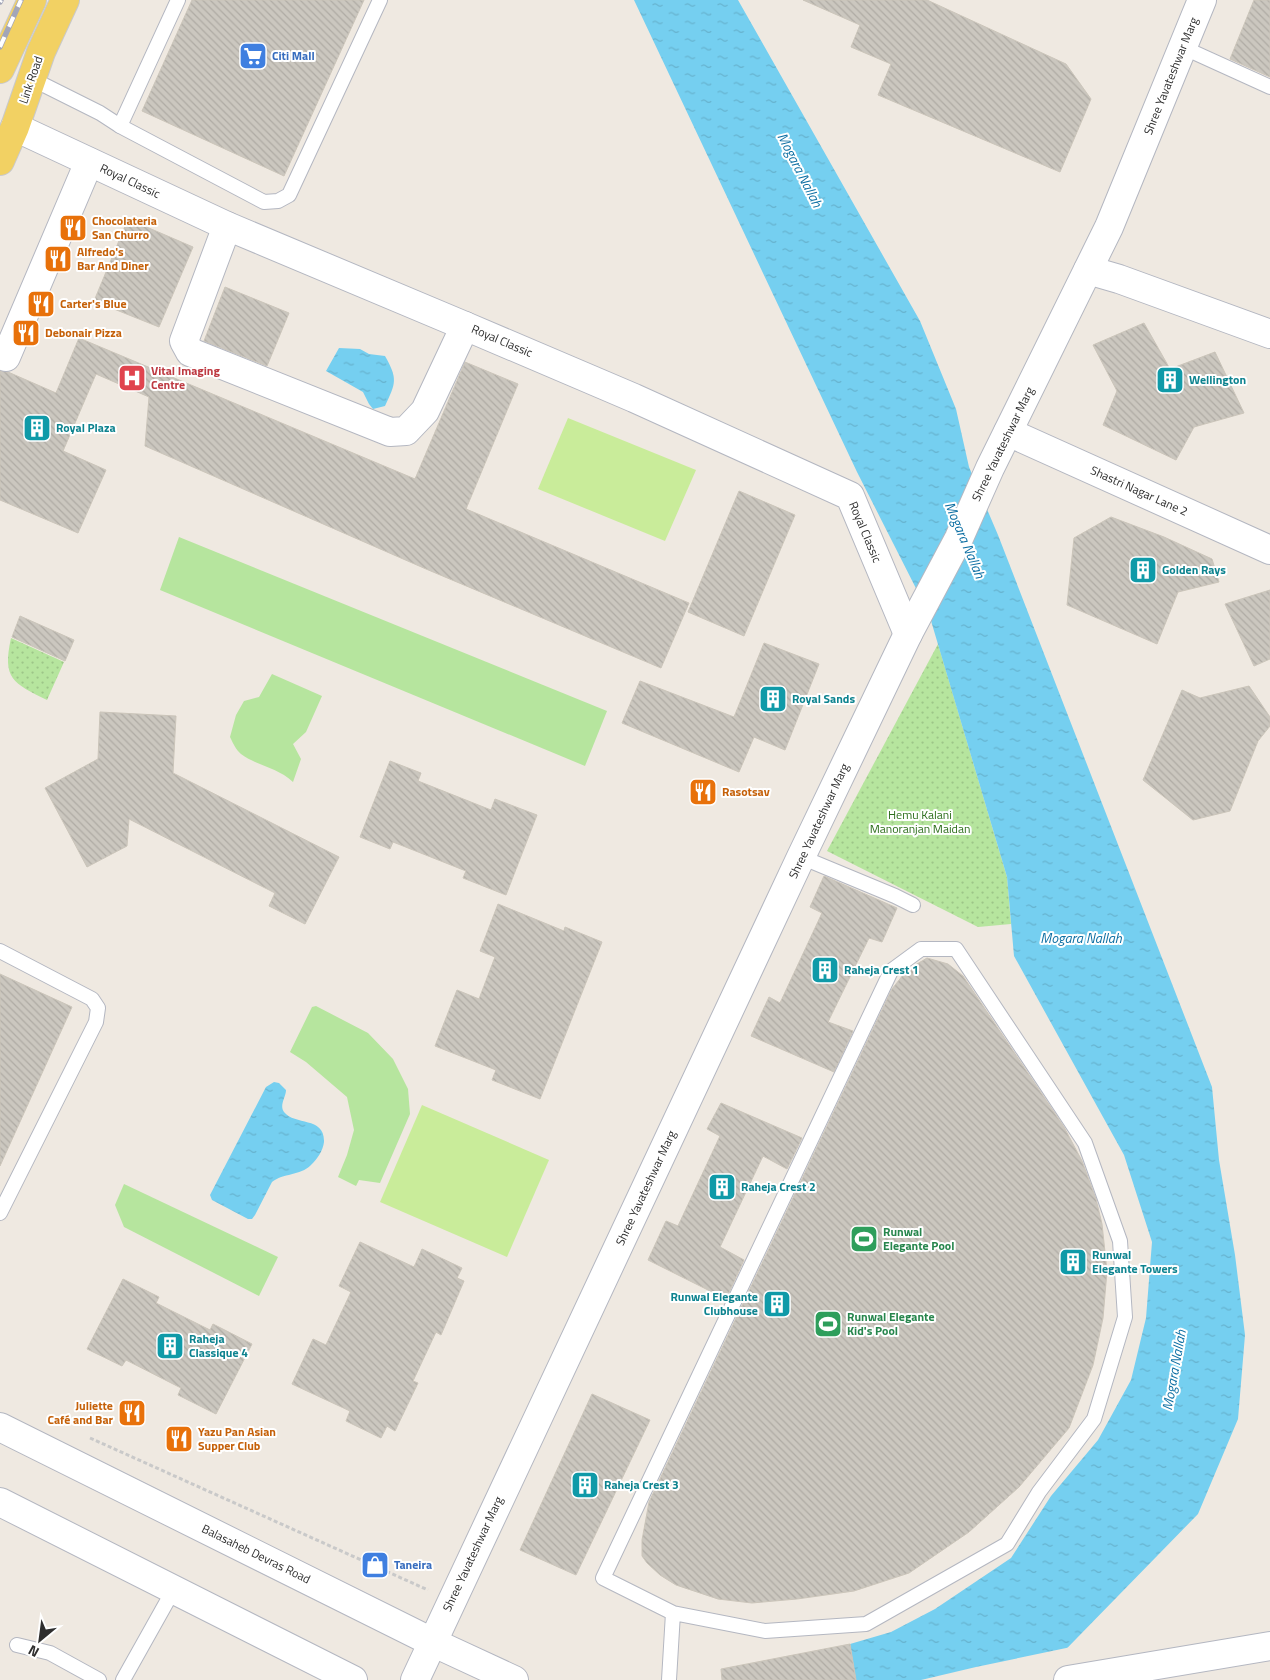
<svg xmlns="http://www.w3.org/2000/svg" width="1270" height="1680" font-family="'Titillium Web',sans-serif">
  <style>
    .grass { fill: #b6e59e }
    .park { fill: url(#park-dots) }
    .pitch { fill: #c9ec9a }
    .water { fill: url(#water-ripples) }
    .pier { fill: #efe9e1 }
    .building { fill: url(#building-back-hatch); stroke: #cbc5ba }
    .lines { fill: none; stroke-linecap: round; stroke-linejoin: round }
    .service-casing { stroke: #b4b7c1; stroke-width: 16 }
    .minor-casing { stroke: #b4b7c1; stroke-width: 30 }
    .tertiary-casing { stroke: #b4b7c1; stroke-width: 30 }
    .secondary-casing { stroke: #b4b7c1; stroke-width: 30 }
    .primary-casing { stroke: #c9c9c9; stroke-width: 30 }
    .path { stroke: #c9c9c9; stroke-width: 3; stroke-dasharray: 4 2.5; stroke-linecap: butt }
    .service { stroke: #fff; stroke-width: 14 }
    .minor { stroke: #fff; stroke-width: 28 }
    .tertiary { stroke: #fff; stroke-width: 28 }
    .secondary { stroke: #fff; stroke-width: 28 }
    .primary { stroke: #f2d163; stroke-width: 28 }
    .rail-casing { stroke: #a3a6b8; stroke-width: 5.5 }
    .rail { stroke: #fff; stroke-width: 4; stroke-dasharray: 11; stroke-linecap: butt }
    .labels { text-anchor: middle; stroke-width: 4; stroke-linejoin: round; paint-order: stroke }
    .shop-label { font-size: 12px; font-weight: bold; fill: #366cbe; stroke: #fff; text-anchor: start }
    .street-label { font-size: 12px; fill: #2e2e2e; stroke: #fff }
    .food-label { font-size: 12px; font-weight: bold; fill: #c56008; stroke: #fff; text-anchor: start }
    .health-label { font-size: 12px; font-weight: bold; fill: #be3a42; stroke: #fff; text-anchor: start }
    .culture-label { font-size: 12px; font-weight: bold; fill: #0d838f; stroke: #fff; text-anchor: start }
    .park-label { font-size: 12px; fill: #2c6e1b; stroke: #fff }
    .leisure-label { font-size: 12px; font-weight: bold; fill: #27864d; stroke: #fff; text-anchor: start }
    .water-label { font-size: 14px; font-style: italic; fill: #0d6fa3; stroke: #fff }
  </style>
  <defs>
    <pattern id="park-dots" width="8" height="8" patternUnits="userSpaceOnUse" patternTransform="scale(1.25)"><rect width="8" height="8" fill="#b6e59e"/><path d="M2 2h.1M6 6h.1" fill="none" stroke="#9dc588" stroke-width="1.8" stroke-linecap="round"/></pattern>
    <pattern id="water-ripples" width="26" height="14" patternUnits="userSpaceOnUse" patternTransform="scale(1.25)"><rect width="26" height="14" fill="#75cff0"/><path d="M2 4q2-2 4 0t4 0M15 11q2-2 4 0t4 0" fill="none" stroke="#66b2ce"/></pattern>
    <pattern id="building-back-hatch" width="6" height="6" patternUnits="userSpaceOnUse" patternTransform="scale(1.25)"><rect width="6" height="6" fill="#cbc7bf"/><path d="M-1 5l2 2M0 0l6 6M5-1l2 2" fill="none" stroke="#afaba4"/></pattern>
  </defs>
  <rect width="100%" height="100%" fill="#efe9e1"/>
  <g class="grass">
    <polygon points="179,537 607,711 585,766 160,590"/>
    <path d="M272 674 322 696 306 732 293 744 301 759 293 782C277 767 257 766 241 754 236 750 233 743 230 737L236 715 244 701 259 697Z"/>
    <polygon points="316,1006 368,1033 393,1059 408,1089 410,1114 380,1183 359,1180 356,1186 338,1177 347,1155 354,1130 347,1097 306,1062 290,1052 312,1007"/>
    <polygon points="124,1184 278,1257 259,1296 124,1227 115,1205"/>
  </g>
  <g class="park">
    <path d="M11 638 64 662 47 700C13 683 2 679 11 638Z"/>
    <polygon points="938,644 1007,877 1011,924 978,927 827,851"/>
  </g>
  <g class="pitch">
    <polygon points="568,418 696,470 665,541 538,489"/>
    <polygon points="422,1105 549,1160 507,1257 380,1202"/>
  </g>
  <g class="water">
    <polygon points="634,0 738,0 920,321 956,409 969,467 998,535 1212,1087 1219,1160 1235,1255 1245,1335 1238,1419 1198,1514 1036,1680 856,1680 850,1644 891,1632 935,1609 1011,1558 1051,1496 1098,1440 1131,1380 1146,1318 1152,1242 1124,1155 1014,956 1007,877 929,614 857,472"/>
    <path d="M339 348 360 349 369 354 385 356C398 379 396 383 385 406L373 409 369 404 363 392 326 371Z"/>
    <path d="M274 1082 279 1083 286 1090C286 1097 279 1105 284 1112 295 1126 325 1116 324 1142 323 1151 317 1159 311 1165 300 1176 283 1173 272 1182L255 1215 252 1219H248L212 1200 210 1195 266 1087Z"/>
  </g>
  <polygon class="pier" points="1071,1647 1039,1680 921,1680 976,1667"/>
  <g class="building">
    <polygon points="192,0 364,0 284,176 142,111"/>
    <polygon points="803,0 927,0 1066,64 1091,99 1060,172 878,95 891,64 851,47 860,25"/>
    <polygon points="1254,0 1270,0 1270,77 1230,59"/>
    <polygon points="128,219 193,247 159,327 94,301"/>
    <polygon points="225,287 289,313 267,366 204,341"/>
    <polygon points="1144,323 1170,369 1215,352 1244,413 1194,427 1176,460 1103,425 1117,391 1093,345"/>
    <polygon points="79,338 415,479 465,362 518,384 466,509 689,603 661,668 426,569 145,446 149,397 96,374 63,451 106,470 78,533 0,500 0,371 8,372 56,393"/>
    <polygon points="739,491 795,515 744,636 688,612"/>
    <polygon points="1111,517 1164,537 1212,559 1219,582 1178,592 1157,644 1067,605 1074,538"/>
    <polygon points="1270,590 1270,659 1254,666 1225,604"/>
    <polygon points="20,616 74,640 65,661 12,637"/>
    <polygon points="764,643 819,664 785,750 754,737 739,772 622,723 640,681 734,717"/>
    <polygon points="1249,686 1270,717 1270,726 1258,741 1230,811 1193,820 1143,780 1182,690 1200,698"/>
    <polygon points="100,712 176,716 173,773 339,857 305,924 269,906 275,893 129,819 127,846 87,867 45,788 98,759"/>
    <polygon points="390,761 421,773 418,781 491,810 495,799 537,815 506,895 463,878 466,871 393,842 390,849 360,837"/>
    <polygon points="824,876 897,908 882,942 869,938 828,1022 853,1031 834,1072 751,1036 769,997 780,1003 822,913 810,907"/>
    <polygon points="498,904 564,931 565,927 602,942 540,1099 492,1080 496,1070 435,1046 457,990 479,999 495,957 480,951"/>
    <polygon points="927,958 948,964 963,976 1064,1127 1082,1161 1096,1199 1102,1224 1107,1271 1103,1318 1093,1365 1069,1428 1019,1487 969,1532 909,1573 854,1591 797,1599 752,1603 718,1599 676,1585 660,1575 647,1563 642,1556 642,1540 649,1502 892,989 907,970"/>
    <polygon points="0,974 72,1007 0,1166"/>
    <polygon points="721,1103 802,1138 787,1169 763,1156 720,1247 744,1260 726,1299 648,1260 666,1221 678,1226 720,1136 707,1129"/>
    <polygon points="360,1242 414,1267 422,1249 462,1268 457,1278 464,1281 441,1335 436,1332 413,1381 418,1383 395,1431 387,1426 381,1438 346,1421 350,1411 292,1384 313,1339 326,1345 351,1292 339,1286"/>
    <polygon points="123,1279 159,1297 156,1303 210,1330 213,1324 252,1344 216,1414 178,1395 181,1388 126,1360 122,1366 87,1349"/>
    <polygon points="592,1394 650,1420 576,1575 520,1550"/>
    <polygon points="850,1644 856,1680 722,1680 721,1669"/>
  </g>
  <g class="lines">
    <defs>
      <g id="service">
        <polyline points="1182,47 1270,87"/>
        <polyline points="32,79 100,113 120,126 264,202 278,201 289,195 380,0"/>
        <polyline points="120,126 178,0"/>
        <polyline points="801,857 895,896 913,905"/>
        <polyline points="0,951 92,999 98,1008 96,1022 0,1213"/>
        <polyline points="17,1645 50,1653 99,1680"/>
        <polyline points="123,1680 174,1589"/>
        <polyline points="669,1680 673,1613 765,1631 866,1624 1007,1544 1039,1492 1094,1419 1125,1317 1120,1241 1085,1143 956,949 921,949 891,971 603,1578 673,1613"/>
      </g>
      <g id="minor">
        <polyline points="15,127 227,226 465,326 634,398 850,496 908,634"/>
        <polyline points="227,226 184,341 190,352 390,432 406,431 425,411 465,326"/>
        <polyline points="1088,270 1119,279 1270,334"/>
        <polyline points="6,357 89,162"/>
        <polyline points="1008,432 1270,550"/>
      </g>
      <polyline id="tertiary" points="415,1680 801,857 908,634 959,538 990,468 1109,227 1202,0"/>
      <g id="secondary">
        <polyline points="0,1427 432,1642 514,1680"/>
        <polyline points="0,1502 353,1680"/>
        <polyline points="1068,1680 1270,1646"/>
      </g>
      <g id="primary">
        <polyline points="0,69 32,0"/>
        <polyline points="0,161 15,127 41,52 65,0"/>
      </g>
    </defs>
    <use href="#service" class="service-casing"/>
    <use href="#minor" class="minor-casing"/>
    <use href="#tertiary" class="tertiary-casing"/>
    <use href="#secondary" class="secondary-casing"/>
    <use href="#primary" class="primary-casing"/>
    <polyline class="path" points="90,1438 428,1590"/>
    <use href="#service" class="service"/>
    <use href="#minor" class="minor"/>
    <use href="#tertiary" class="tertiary"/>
    <use href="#secondary" class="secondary"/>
    <use href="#primary" class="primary"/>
    <defs>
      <g id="rail">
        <polyline points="0,2 1,0"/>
        <polyline points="0,47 21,0"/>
      </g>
    </defs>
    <use href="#rail" class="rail-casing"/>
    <use href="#rail" class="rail"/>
  </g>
  <defs>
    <symbol id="supermarket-square" viewBox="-11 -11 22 22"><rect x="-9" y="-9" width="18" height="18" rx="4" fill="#3f7fe0" stroke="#fff"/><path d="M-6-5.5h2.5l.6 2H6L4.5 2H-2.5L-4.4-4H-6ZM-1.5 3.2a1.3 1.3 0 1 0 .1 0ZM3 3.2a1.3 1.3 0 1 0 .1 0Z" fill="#fff"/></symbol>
    <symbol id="restaurant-square" viewBox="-11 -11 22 22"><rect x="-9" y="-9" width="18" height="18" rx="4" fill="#e8710a" stroke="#fff"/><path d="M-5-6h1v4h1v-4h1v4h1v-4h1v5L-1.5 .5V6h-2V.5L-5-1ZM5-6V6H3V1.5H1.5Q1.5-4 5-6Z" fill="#fff"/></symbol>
    <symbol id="hospital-square" viewBox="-11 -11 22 22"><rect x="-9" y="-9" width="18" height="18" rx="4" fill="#e0444e" stroke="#fff"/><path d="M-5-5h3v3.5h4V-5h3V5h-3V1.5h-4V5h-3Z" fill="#fff"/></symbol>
    <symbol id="building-square" viewBox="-11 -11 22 22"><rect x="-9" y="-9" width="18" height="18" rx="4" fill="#0f9aa8" stroke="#fff"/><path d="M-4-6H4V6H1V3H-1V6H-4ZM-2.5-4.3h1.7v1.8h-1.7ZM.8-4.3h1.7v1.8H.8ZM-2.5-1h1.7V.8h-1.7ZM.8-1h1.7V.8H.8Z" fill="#fff"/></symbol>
    <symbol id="stadium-square" viewBox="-11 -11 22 22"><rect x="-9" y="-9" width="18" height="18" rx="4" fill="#2e9e5b" stroke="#fff"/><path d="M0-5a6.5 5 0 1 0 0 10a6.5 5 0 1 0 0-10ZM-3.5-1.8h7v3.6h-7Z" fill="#fff"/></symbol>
    <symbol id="shop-square" viewBox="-11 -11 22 22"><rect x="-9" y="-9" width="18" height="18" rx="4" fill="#3f7fe0" stroke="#fff"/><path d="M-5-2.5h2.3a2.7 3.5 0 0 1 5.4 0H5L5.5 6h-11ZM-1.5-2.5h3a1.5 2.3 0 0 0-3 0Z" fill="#fff"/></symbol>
  </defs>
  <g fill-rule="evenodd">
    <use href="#supermarket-square" x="237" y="40" width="32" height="32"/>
    <use href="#restaurant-square" x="57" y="212" width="32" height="32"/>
    <use href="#restaurant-square" x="42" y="243" width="32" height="32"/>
    <use href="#restaurant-square" x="25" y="288" width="32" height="32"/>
    <use href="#restaurant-square" x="10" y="317" width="32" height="32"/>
    <use href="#hospital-square" x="116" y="362" width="32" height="32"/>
    <use href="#building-square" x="1154" y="364" width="32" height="32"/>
    <use href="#building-square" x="21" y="412" width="32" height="32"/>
    <use href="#building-square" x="1127" y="554" width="32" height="32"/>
    <use href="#building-square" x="757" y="683" width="32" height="32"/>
    <use href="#restaurant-square" x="687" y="776" width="32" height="32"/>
    <use href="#building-square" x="809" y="954" width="32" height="32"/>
    <use href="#building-square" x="706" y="1171" width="32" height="32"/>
    <use href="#stadium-square" x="848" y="1223" width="32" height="32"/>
    <use href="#building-square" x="1057" y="1246" width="32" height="32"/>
    <use href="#building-square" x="761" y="1288" width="32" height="32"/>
    <use href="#stadium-square" x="812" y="1308" width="32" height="32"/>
    <use href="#building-square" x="154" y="1330" width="32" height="32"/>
    <use href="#restaurant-square" x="116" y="1397" width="32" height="32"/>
    <use href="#restaurant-square" x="163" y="1423" width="32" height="32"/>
    <use href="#building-square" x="569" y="1469" width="32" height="32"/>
    <use href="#shop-square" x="359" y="1549" width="32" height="32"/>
  </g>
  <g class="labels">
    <g class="shop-label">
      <text x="272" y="60">Citi Mall</text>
      <text x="394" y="1569">Taneira</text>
    </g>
    <g class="street-label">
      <text transform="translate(1171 76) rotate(-68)" y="4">Shree Yavateshwar Marg</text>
      <text transform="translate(31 80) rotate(-71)" y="4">Link Road</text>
      <text transform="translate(130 181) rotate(25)" y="4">Royal Classic</text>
      <text transform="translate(502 341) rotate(23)" y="4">Royal Classic</text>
      <text transform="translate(1003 444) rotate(-64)" y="4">Shree Yavateshwar Marg</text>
      <text transform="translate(1139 491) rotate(24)" y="4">Shastri Nagar Lane 2</text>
      <text transform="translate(865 532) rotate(67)" y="4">Royal Classic</text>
      <text transform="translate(819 821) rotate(-65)" y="4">Shree Yavateshwar Marg</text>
      <text transform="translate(646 1188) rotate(-65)" y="4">Shree Yavateshwar Marg</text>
      <text transform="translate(256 1554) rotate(26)" y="4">Balasaheb Devras Road</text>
      <text transform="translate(473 1554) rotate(-65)" y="4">Shree Yavateshwar Marg</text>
    </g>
    <g class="food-label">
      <text x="92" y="225">Chocolateria<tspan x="92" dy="14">San Churro</tspan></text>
      <text x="77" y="256">Alfredo's<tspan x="77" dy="14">Bar And Diner</tspan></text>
      <text x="60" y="308">Carter's Blue</text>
      <text x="45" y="337">Debonair Pizza</text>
      <text x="722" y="796">Rasotsav</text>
      <text x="113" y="1410" text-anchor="end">Juliette<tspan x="113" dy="14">Café and Bar</tspan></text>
      <text x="198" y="1436">Yazu Pan Asian<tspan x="198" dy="14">Supper Club</tspan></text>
    </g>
    <g class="health-label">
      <text x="151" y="375">Vital Imaging<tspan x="151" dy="14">Centre</tspan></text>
    </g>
    <g class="culture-label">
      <text x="1189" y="384">Wellington</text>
      <text x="56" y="432">Royal Plaza</text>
      <text x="1162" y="574">Golden Rays</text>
      <text x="792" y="703">Royal Sands</text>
      <text x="844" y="974">Raheja Crest 1</text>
      <text x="741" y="1191">Raheja Crest 2</text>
      <text x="1092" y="1259">Runwal<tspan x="1092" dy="14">Elegante Towers</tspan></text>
      <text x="758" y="1301" text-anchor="end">Runwal Elegante<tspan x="758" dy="14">Clubhouse</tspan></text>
      <text x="189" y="1343">Raheja<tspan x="189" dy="14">Classique 4</tspan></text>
      <text x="604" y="1489">Raheja Crest 3</text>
    </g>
    <g class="park-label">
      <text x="920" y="819">Hemu Kalani<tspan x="920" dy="14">Manoranjan Maidan</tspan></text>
    </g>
    <g class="leisure-label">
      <text x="883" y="1236">Runwal<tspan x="883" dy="14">Elegante Pool</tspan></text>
      <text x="847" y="1321">Runwal Elegante<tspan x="847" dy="14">Kid's Pool</tspan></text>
    </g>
    <g class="water-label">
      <text transform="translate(800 170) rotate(63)" y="5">Mogara Nallah</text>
      <text transform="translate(965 540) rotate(67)" y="5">Mogara Nallah</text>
      <text x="1081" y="943">Mogara Nallah</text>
      <text transform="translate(1174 1370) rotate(-80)" y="5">Mogara Nallah</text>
    </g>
  </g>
  <g transform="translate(40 1640) rotate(209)" stroke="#ffffff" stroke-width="4" paint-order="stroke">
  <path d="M0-4L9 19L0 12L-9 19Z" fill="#2e2e2e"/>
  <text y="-8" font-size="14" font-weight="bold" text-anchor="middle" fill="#2e2e2e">N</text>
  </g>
</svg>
